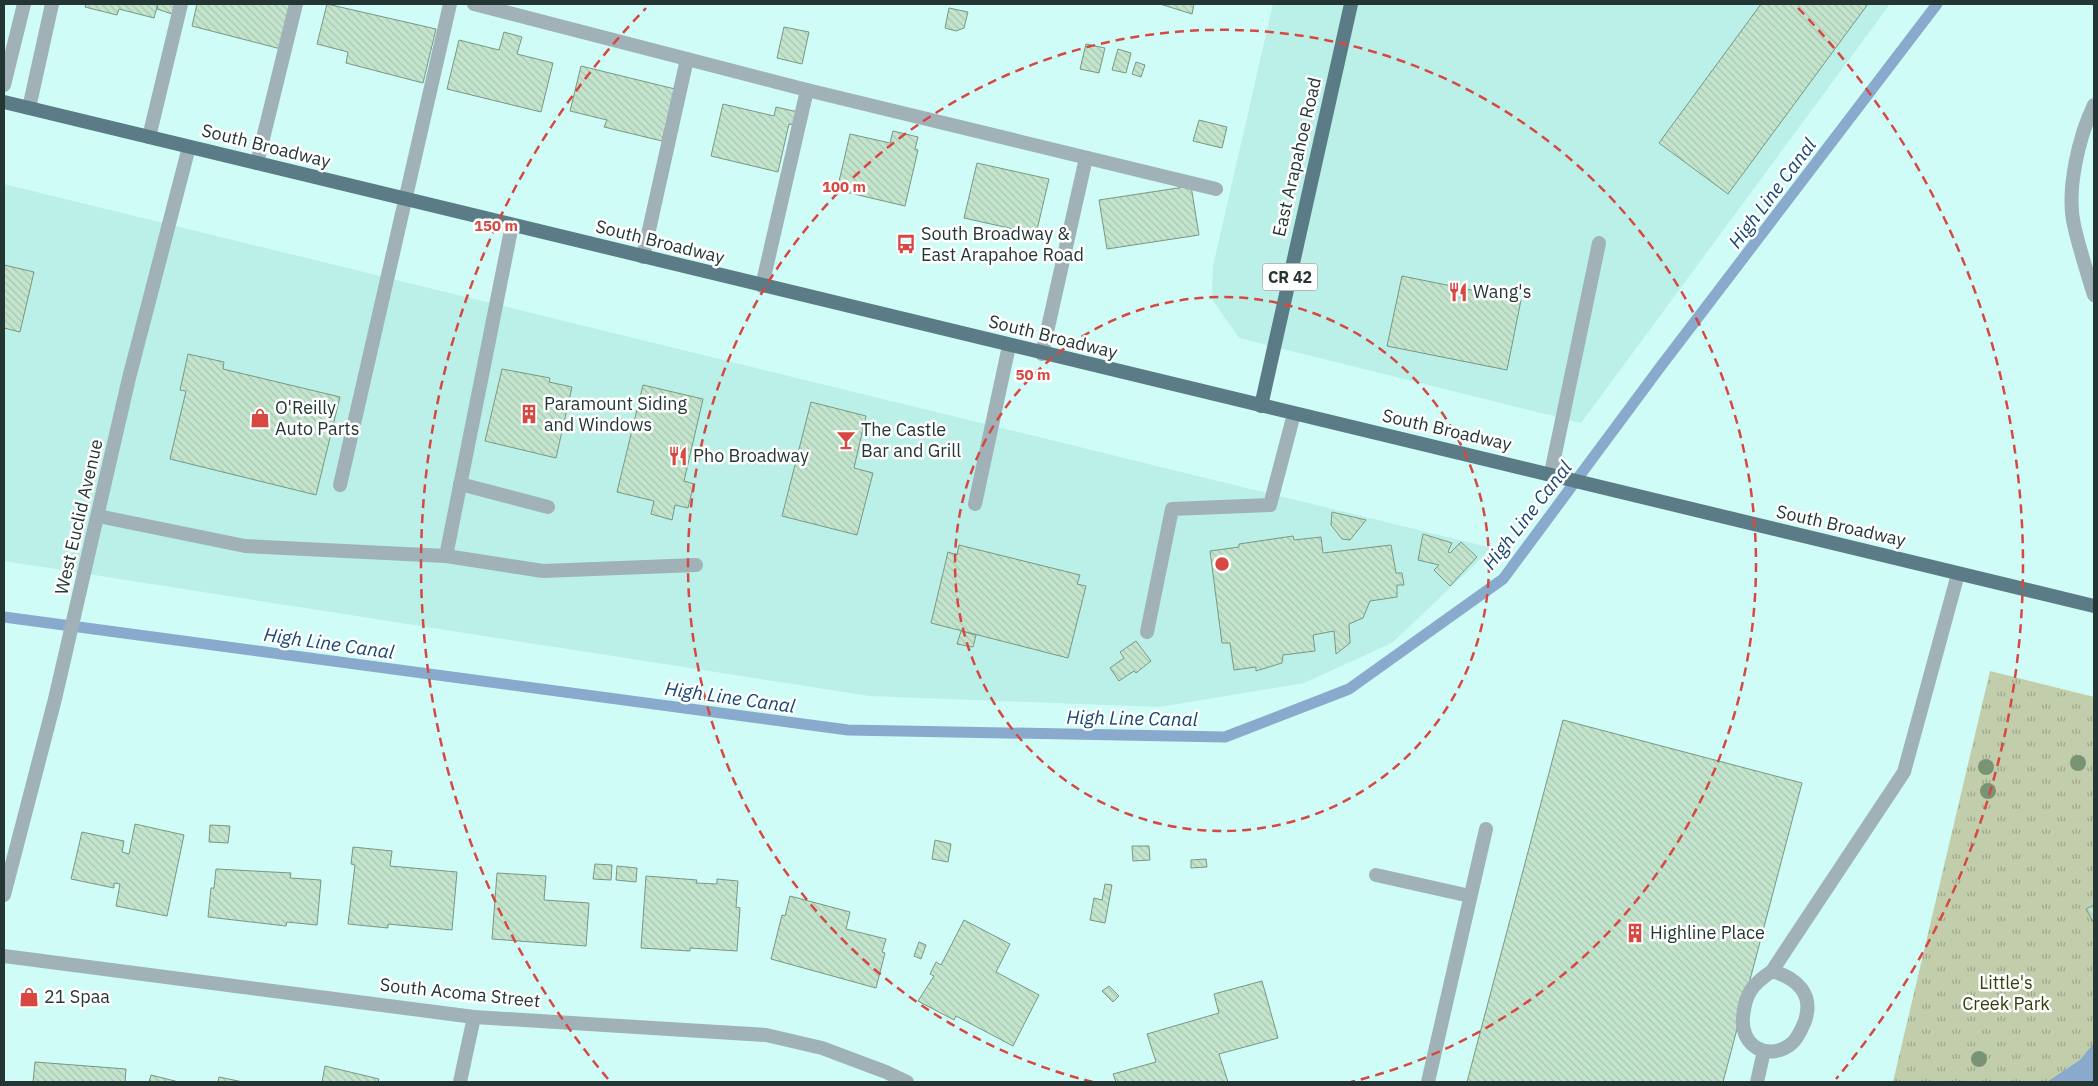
<svg xmlns="http://www.w3.org/2000/svg" width="2098" height="1086" font-family="'IBM Plex Sans',sans-serif">
  <style>
    .built { fill: #baf0e8 }
    .park { fill: url(#park-tufts) }
    .water { fill: #8aaacd }
    .lines { fill: none; stroke-linecap: round; stroke-linejoin: round }
    .stream { stroke: #8aaacd; stroke-width: 11 }
    .building { fill: url(#building-back-hatch); stroke: #799883 }
    .service { stroke: #a0b2b7; stroke-width: 14 }
    .minor { stroke: #a0b2b7; stroke-width: 14 }
    .primary { stroke: #5b7c86; stroke-width: 14 }
    .tree { fill: #799475 }
    .ring { fill: none; stroke: #d64841; stroke-width: 2.5; stroke-dasharray: 9 6 }
    .labels { text-anchor: middle; stroke-width: 5; stroke-linejoin: round; paint-order: stroke }
    .shield { fill: #fff; stroke: #667271; stroke-width: 1 }
    .shield-label { font-size: 16px; font-weight: bold; fill: #243634 }
    .street-label { font-size: 18px; fill: #243634; stroke: #fff }
    .poi-label { font-size: 18px; fill: #243634; stroke: #fff; text-anchor: start }
    .park-label { font-size: 18px; fill: #323e0b; stroke: #fff }
    .water-label { font-size: 19px; font-style: italic; fill: #164673; stroke: #fff }
    .centre { fill: #d64841; stroke: #fff; stroke-width: 2.5 }
    .ring-label { font-size: 15px; text-anchor: middle; font-weight: bold; fill: #d64841; stroke: #fff; stroke-width: 5; stroke-linejoin: round; paint-order: stroke }
  </style>
  <defs>
    <pattern id="park-tufts" width="24" height="20" patternUnits="userSpaceOnUse" patternTransform="scale(1.25)"><rect width="24" height="20" fill="#c2cdab"/><path d="M3 7l-1-3M5 7V3M7 7l1-3M15 17l-1-3M17 17v-4M19 17l1-3" fill="none" stroke="#9da78c"/></pattern>
    <pattern id="building-back-hatch" width="6" height="6" patternUnits="userSpaceOnUse" patternTransform="scale(1.25)"><rect width="6" height="6" fill="#c4e5cd"/><path d="M-1 5l2 2M0 0l6 6M5-1l2 2" fill="none" stroke="#a8c5b1"/></pattern>
  </defs>
  <rect width="100%" height="100%" fill="#cffcf6"/>
  <g class="built">
    <polygon points="1273,4 1890,4 1581,423 1239,338 1212,299 1213,266"/>
    <polygon points="4,184 1492,548 1392,643 1304,683 1159,707 869,696 4,561"/>
  </g>
  <polygon class="park" points="1990,671 2094,697 2094,1082 1893,1082"/>
  <polygon class="water" points="2094,1043 2094,1082 2047,1082 2080,1060"/>
  <g class="lines">
    <polyline class="stream" points="4,617 848,730 1225,737 1349,689 1503,579 1661,366 1937,4"/>
  </g>
  <g class="building">
    <polygon points="86,4 158,4 154,18 119,9 117,15 85,7"/>
    <polygon points="158,4 175,4 172,14 157,9"/>
    <polygon points="197,4 291,4 281,49 192,26"/>
    <polygon points="327,4 436,29 423,83 346,63 348,52 317,44"/>
    <polygon points="1160,4 1194,4 1192,14"/>
    <polygon points="1761,4 1868,4 1728,194 1659,143"/>
    <polygon points="949,8 968,12 964,28 956,31 945,28"/>
    <polygon points="784,27 809,32 802,64 777,58"/>
    <polygon points="504,32 522,37 517,54 553,63 541,112 447,89 459,40 499,50"/>
    <polygon points="1086,44 1105,48 1099,73 1080,69"/>
    <polygon points="1118,49 1131,53 1126,73 1112,70"/>
    <polygon points="1136,62 1145,65 1141,77 1132,74"/>
    <polygon points="581,66 675,89 662,141 604,127 607,120 570,111"/>
    <polygon points="723,104 774,116 776,107 798,112 795,125 789,124 778,172 711,156"/>
    <polygon points="1199,120 1227,127 1222,148 1193,141"/>
    <polygon points="893,131 918,137 915,149 918,150 905,206 837,190 850,134 890,143"/>
    <polygon points="977,163 1049,179 1036,234 964,218"/>
    <polygon points="1191,186 1199,235 1107,249 1099,200"/>
    <polygon points="4,265 34,272 20,332 4,328"/>
    <polygon points="1402,276 1521,300 1507,370 1387,346"/>
    <polygon points="188,354 224,362 223,369 340,397 316,495 170,459 186,391 180,390"/>
    <polygon points="502,369 550,378 549,382 572,387 556,458 485,441"/>
    <polygon points="643,385 703,399 684,481 694,484 688,508 675,505 672,520 651,514 654,501 617,492"/>
    <polygon points="811,402 866,416 854,468 873,473 857,535 782,516"/>
    <polygon points="1332,512 1366,520 1350,540 1342,539 1331,525"/>
    <polygon points="1423,534 1452,543 1448,552 1450,553 1461,542 1477,557 1450,586 1434,570 1439,565 1418,560"/>
    <polygon points="1293,536 1294,540 1321,537 1323,553 1391,545 1396,573 1402,573 1404,585 1397,585 1397,597 1370,601 1363,618 1349,624 1350,643 1336,654 1334,631 1313,635 1315,651 1283,655 1282,663 1256,671 1256,667 1234,670 1230,643 1222,643 1210,551 1239,547 1239,544"/>
    <polygon points="959,545 1080,575 1077,584 1086,586 1068,658 931,623 948,552 957,555"/>
    <polygon points="961,631 976,635 973,647 957,644"/>
    <polygon points="1136,641 1151,661 1136,673 1134,671 1119,681 1110,668 1124,658 1120,652"/>
    <polygon points="1563,720 1802,783 1723,1082 1467,1082"/>
    <polygon points="135,824 184,835 167,916 116,906 120,884 114,883 114,888 71,879 82,832 124,841 122,852 129,854"/>
    <polygon points="210,825 230,826 228,843 209,842"/>
    <polygon points="935,840 951,844 948,862 932,859"/>
    <polygon points="1132,846 1149,846 1150,860 1133,861"/>
    <polygon points="353,847 392,851 390,866 457,872 452,930 388,924 388,928 348,924 355,865 351,864"/>
    <polygon points="1206,859 1207,867 1191,868 1191,860"/>
    <polygon points="595,864 612,865 611,880 593,879"/>
    <polygon points="617,866 637,868 636,882 616,880"/>
    <polygon points="216,869 291,873 290,878 321,880 317,925 287,922 286,926 208,917 211,888 214,888"/>
    <polygon points="497,873 546,876 544,900 589,903 586,946 492,939"/>
    <polygon points="646,876 697,880 696,883 717,884 717,879 738,881 736,907 740,908 737,951 690,948 690,951 641,948"/>
    <polygon points="1105,884 1112,885 1105,923 1090,920 1094,898 1102,900"/>
    <polygon points="790,896 850,912 846,929 886,939 882,952 885,953 876,988 771,959 782,915 785,916"/>
    <polygon points="2094,905 2094,923 2086,909"/>
    <polygon points="964,920 1010,944 996,972 1039,995 1013,1046 956,1016 954,1020 918,1001 934,976 930,974 936,962 941,965"/>
    <polygon points="919,942 926,945 921,959 914,956"/>
    <polygon points="1262,981 1278,1038 1219,1054 1228,1082 1116,1082 1113,1074 1156,1062 1147,1034 1219,1013 1214,994"/>
    <polygon points="1109,986 1119,996 1113,1002 1102,991"/>
    <polygon points="35,1062 126,1069 125,1082 33,1082"/>
    <polygon points="325,1066 379,1079 378,1082 322,1082"/>
    <polygon points="151,1075 179,1082 149,1082"/>
    <polygon points="219,1077 243,1082 218,1082"/>
  </g>
  <g class="lines">
    <g class="service">
      <polyline points="474,4 807,90 762,286"/>
      <polyline points="4,85 24,4"/>
      <polyline points="807,90 1216,189"/>
      <polyline points="29,108 52,4"/>
      <polyline points="149,137 181,4"/>
      <polyline points="257,163 296,4"/>
      <polyline points="643,257 687,59"/>
      <polyline points="1042,354 1086,158"/>
      <polyline points="1551,473 1599,243"/>
      <polyline points="460,484 548,507"/>
      <polyline points="340,485 450,4"/>
      <polyline points="975,504 1009,346"/>
      <polyline points="98,516 245,546 446,556 543,571 696,565"/>
      <polyline points="446,556 512,225"/>
      <polyline points="1147,632 1172,509 1270,505 1294,414"/>
      <polyline points="1376,875 1470,896"/>
      <path d="M1772 971C1797 978 1814 994 1805 1021 1802 1028 1798 1039 1791 1044 1768 1062 1740 1046 1743 1017 1745 993 1753 984 1772 971L1904 772 1958 574"/>
      <polyline points="1428,1082 1486,829"/>
      <polyline points="1757,1082 1764,1051"/>
    </g>
    <g class="minor">
      <path d="M2094 105C2079 136 2066 190 2074 225 2079 248 2087 272 2094 295"/>
      <polyline points="4,895 55,699 129,378 189,147"/>
      <polyline points="4,956 474,1017 766,1035 822,1048 886,1072 907,1082"/>
      <polyline points="460,1082 474,1017"/>
    </g>
    <g class="primary">
      <polyline points="4,102 2094,606"/>
      <polyline points="1261,406 1351,4"/>
    </g>
  </g>
  <g class="tree">
    <circle cx="2078" cy="763" r="8"/>
    <circle cx="1986" cy="767" r="8"/>
    <circle cx="1988" cy="791" r="8"/>
    <circle cx="1979" cy="1059" r="8"/>
  </g>
  <g class="ring">
    <circle cx="1222" cy="564" r="267"/>
    <path d="M1093 1082A534 534 0 1 1 1351 1082"/>
    <path d="M608 1079A801 801 0 0 1 646 8M1798 8A801 801 0 0 1 1836 1079"/>
  </g>
  <defs>
    <symbol id="bus-bare" viewBox="-9 -9 18 18"><path d="M-5-6H5V4H4V6H2V4H-2V6H-4V4H-5ZM-3.5-4V0h7V-4ZM-3.5 1.2v1.5H-2V1.2ZM2 1.2v1.5H3.5V1.2Z" fill="#d64841" stroke="#fff" stroke-width="2.5" paint-order="stroke"/></symbol>
    <symbol id="restaurant-bare" viewBox="-9 -9 18 18"><path d="M-5-6h1v4h1v-4h1v4h1v-4h1v5L-1.5 .5V6h-2V.5L-5-1ZM5-6V6H3V1.5H1.5Q1.5-4 5-6Z" fill="#d64841" stroke="#fff" stroke-width="2.5" paint-order="stroke"/></symbol>
    <symbol id="building-bare" viewBox="-9 -9 18 18"><path d="M-4-6H4V6H1V3H-1V6H-4ZM-2.5-4.3h1.7v1.8h-1.7ZM.8-4.3h1.7v1.8H.8ZM-2.5-1h1.7V.8h-1.7ZM.8-1h1.7V.8H.8Z" fill="#d64841" stroke="#fff" stroke-width="2.5" paint-order="stroke"/></symbol>
    <symbol id="shop-bare" viewBox="-9 -9 18 18"><path d="M-5-2.5h2.3a2.7 3.5 0 0 1 5.4 0H5L5.5 6h-11ZM-1.5-2.5h3a1.5 2.3 0 0 0-3 0Z" fill="#d64841" stroke="#fff" stroke-width="2.5" paint-order="stroke"/></symbol>
    <symbol id="bar-bare" viewBox="-9 -9 18 18"><path d="M-6-5H6L.8 .8V4.5H3.5V6h-7V4.5H-.8V.8Z" fill="#d64841" stroke="#fff" stroke-width="2.5" paint-order="stroke"/></symbol>
  </defs>
  <g fill-rule="evenodd">
    <use href="#bus-bare" x="892" y="230" width="28" height="28"/>
    <use href="#restaurant-bare" x="1444" y="278" width="28" height="28"/>
    <use href="#building-bare" x="515" y="400" width="28" height="28"/>
    <use href="#shop-bare" x="246" y="404" width="28" height="28"/>
    <use href="#bar-bare" x="832" y="426" width="28" height="28"/>
    <use href="#restaurant-bare" x="664" y="442" width="28" height="28"/>
    <use href="#building-bare" x="1621" y="919" width="28" height="28"/>
    <use href="#shop-bare" x="15" y="983" width="28" height="28"/>
  </g>
  <g class="labels">
    <rect class="shield" x="1262.5" y="263.5" width="55" height="27" rx="4"/>
    <g class="shield-label">
      <text x="1290" y="283">CR 42</text>
    </g>
    <g class="street-label">
      <text transform="translate(266 146) rotate(14)" y="6">South Broadway</text>
      <text transform="translate(1297 157) rotate(-77)" y="6">East Arapahoe Road</text>
      <text transform="translate(660 242) rotate(14)" y="6">South Broadway</text>
      <text transform="translate(1053 337) rotate(14)" y="6">South Broadway</text>
      <text transform="translate(1447 430) rotate(13)" y="6">South Broadway</text>
      <text transform="translate(79 517) rotate(-77)" y="6">West Euclid Avenue</text>
      <text transform="translate(1841 526) rotate(13)" y="6">South Broadway</text>
      <text transform="translate(460 993) rotate(6)" y="6">South Acoma Street</text>
    </g>
    <g class="poi-label">
      <text x="921" y="240">South Broadway &amp;<tspan x="921" dy="21">East Arapahoe Road</tspan></text>
      <text x="1473" y="298">Wang's</text>
      <text x="544" y="410">Paramount Siding<tspan x="544" dy="21">and Windows</tspan></text>
      <text x="275" y="414">O'Reilly<tspan x="275" dy="21">Auto Parts</tspan></text>
      <text x="861" y="436">The Castle<tspan x="861" dy="21">Bar and Grill</tspan></text>
      <text x="693" y="462">Pho Broadway</text>
      <text x="1650" y="939">Highline Place</text>
      <text x="44" y="1003">21 Spaa</text>
    </g>
    <g class="park-label">
      <text x="2006" y="989">Little's<tspan x="2006" dy="21">Creek Park</tspan></text>
    </g>
    <g class="water-label">
      <text transform="translate(1772 193) rotate(-53)" y="7">High Line Canal</text>
      <text transform="translate(1527 515) rotate(-52)" y="7">High Line Canal</text>
      <text transform="translate(329 643) rotate(8)" y="7">High Line Canal</text>
      <text transform="translate(730 697) rotate(8)" y="7">High Line Canal</text>
      <text transform="translate(1132 718) rotate(1)" y="7">High Line Canal</text>
    </g>
  </g>
  <circle cx="1222" cy="564" r="8" class="centre"/>
  <g class="ring-label">
    <text x="844" y="192">100 m</text>
    <text x="496" y="231">150 m</text>
    <text x="1033" y="380">50 m</text>
  </g>
  <rect width="2098" height="1086" fill="none" stroke="#243634" stroke-width="10"/>
</svg>
